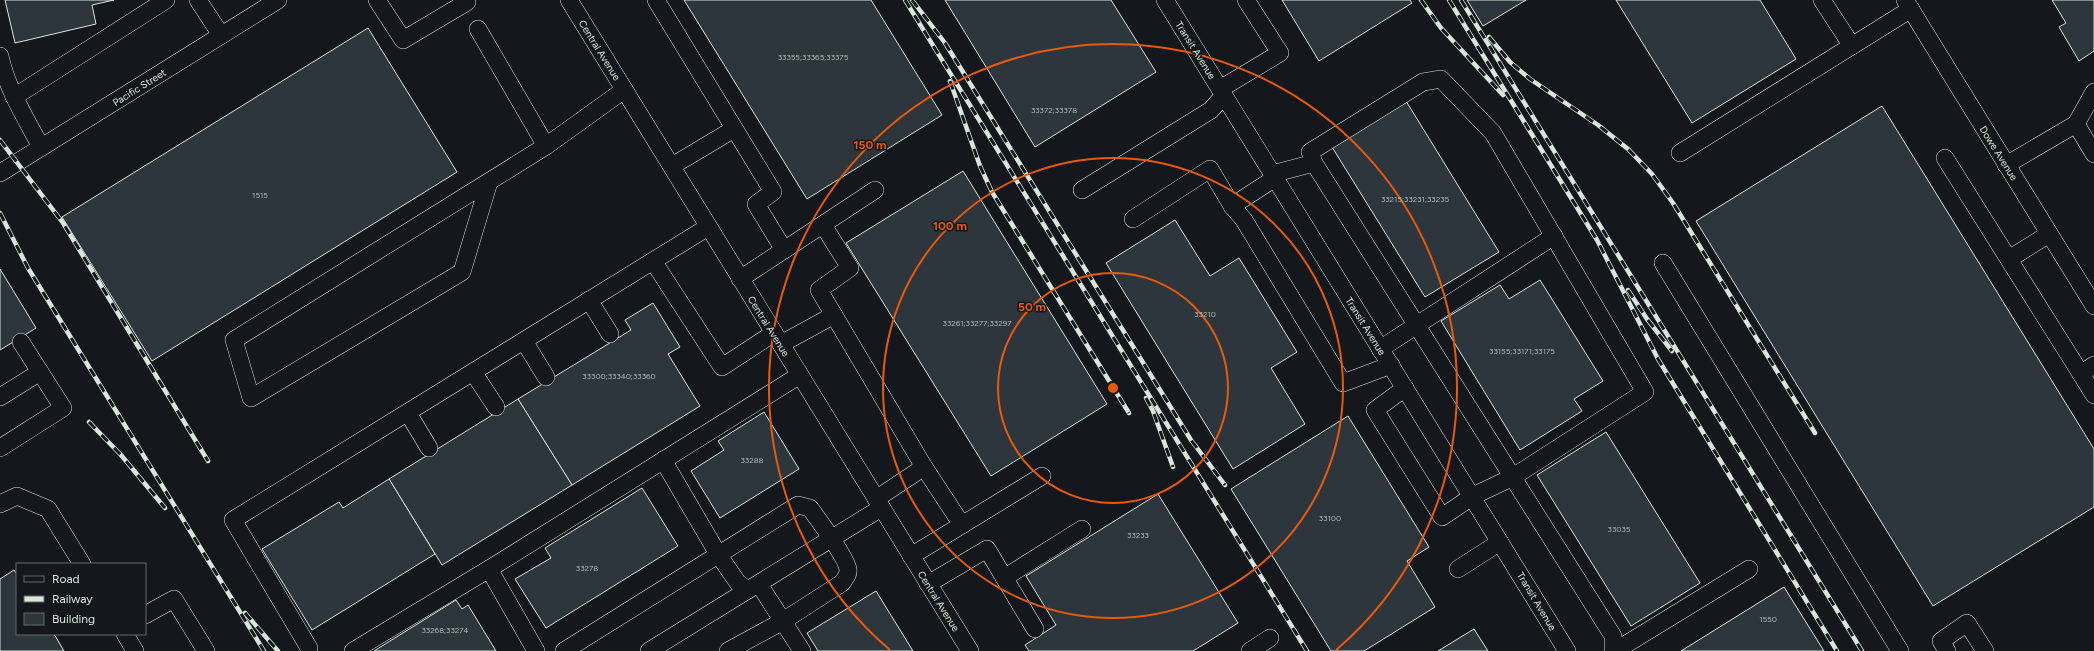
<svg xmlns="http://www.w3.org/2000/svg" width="2094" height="651" font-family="Figtree,sans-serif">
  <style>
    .building { fill: #2c363c; stroke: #d8e6dc }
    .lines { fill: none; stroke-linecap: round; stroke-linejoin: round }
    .minor-casing { stroke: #d8e6dc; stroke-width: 18 }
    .minor { stroke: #14181c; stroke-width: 17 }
    .rail-casing { stroke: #d8e6dc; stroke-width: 4.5 }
    .rail { stroke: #14181c; stroke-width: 3; stroke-dasharray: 9; stroke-linecap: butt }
    .ring { fill: none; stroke: #e8590c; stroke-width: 2 }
    .labels { text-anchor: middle; stroke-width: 3; stroke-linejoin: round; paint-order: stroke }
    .number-label { font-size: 8px; fill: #adbab4 }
    .street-label { font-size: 10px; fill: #d8e6dc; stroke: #14181c }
    .centre { fill: #e8590c; stroke: #14181c; stroke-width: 2 }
    .ring-label { font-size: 12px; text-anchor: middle; font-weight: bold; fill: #e8590c; stroke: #14181c; stroke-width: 3; stroke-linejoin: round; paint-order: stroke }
  </style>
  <rect width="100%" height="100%" fill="#14181c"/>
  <g class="building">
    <polygon points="5,0 114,0 92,5 96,24 15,43"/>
    <polygon points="684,0 871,0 942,115 807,199"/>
    <polygon points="945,0 1111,0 1156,72 1035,147"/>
    <polygon points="1282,0 1410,0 1412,3 1319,61"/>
    <polygon points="1467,0 1526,0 1483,26"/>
    <polygon points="1616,0 1760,0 1796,59 1692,123"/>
    <polygon points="2052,0 2094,0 2094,51 2079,61 2059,27 2066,23"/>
    <polygon points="368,28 457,172 152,361 62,217"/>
    <polygon points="1406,101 1499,252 1425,297 1332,147"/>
    <polygon points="1882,106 2094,449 2094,507 1933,606 1696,221"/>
    <polygon points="963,171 1107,404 991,476 846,243"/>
    <polygon points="1175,220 1210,276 1239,258 1297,352 1271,368 1305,424 1233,469 1106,263"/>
    <polygon points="0,269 36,328 0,350"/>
    <polygon points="1540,280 1603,381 1574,399 1582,411 1520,450 1441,321 1500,285 1509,299"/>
    <polygon points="653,303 680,347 668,354 700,406 572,485 518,399 631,330 625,320"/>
    <polygon points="518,399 572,485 442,565 389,479"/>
    <polygon points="764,412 799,469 720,518 691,471 724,450 718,441"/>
    <polygon points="1348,416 1429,547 1407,561 1435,607 1364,651 1331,651 1231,489"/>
    <polygon points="1606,432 1700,583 1631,626 1537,475"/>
    <polygon points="389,479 435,554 312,630 262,549 339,502 343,508"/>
    <polygon points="642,488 678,546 546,628 515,579 551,558 545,548"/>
    <polygon points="1158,494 1238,623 1193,651 1029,651 1025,645 1056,625 1026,576"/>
    <polygon points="14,570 17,574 17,634 54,634 64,651 0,651 0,579"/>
    <polygon points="1784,587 1824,651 1681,651"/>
    <polygon points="876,591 913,651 818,651 807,633"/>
    <polygon points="456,600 462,609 468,605 496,651 374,651"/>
    <polygon points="1474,629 1488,651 1438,651"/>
  </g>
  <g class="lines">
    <defs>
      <g id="minor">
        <polyline points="198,0 221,35"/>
        <polyline points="377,0 403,40 467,2 466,0"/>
        <polyline points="569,0 970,651"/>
        <polyline points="656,0 773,192 756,204 784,250 740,279"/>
        <polyline points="1165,0 1567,651"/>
        <polyline points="1822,0 1852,46"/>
        <polyline points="1905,0 2094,306"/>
        <polyline points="478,29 546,146 624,90"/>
        <path d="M0 56C7 89 25 117 41 147"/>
        <polyline points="1220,89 1280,53 1246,0"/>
        <polyline points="14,97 166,0"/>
        <polyline points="2076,124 2094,92"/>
        <polyline points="1680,153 1911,9"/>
        <polyline points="1945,158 2081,374 2094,365"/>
        <polyline points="1314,163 1310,152 1423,82 1441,79 1493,133 1645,392 1513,477 1473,496 1442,517 1375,410 1405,388"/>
        <polyline points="2006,165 2076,124 2094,154"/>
        <polyline points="672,166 734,129"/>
        <polyline points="0,173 278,0"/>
        <polyline points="1272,174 1314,163 1613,636 1613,651"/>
        <polyline points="489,182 462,272 251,398 234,340 546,146"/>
        <polyline points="1082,190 1211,110 1224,95"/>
        <polyline points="1232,206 1275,178"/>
        <polyline points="1133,219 1210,169 1232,206 1244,220 1343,383 1391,365"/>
        <polyline points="823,225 850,268 819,290 924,467 876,499"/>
        <polyline points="784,250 875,190"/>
        <polyline points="2009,259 2049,234"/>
        <polyline points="653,261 722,367 774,333"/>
        <polyline points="1663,263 1900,651"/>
        <polyline points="589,300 610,334"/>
        <polyline points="524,341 546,377"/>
        <polyline points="781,344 834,315"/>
        <polyline points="1380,349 1554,236"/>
        <polyline points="473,372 496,407"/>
        <polyline points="2081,374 2094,395"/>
        <polyline points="0,397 40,372"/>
        <polyline points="408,413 429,448"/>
        <polyline points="0,448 63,408 21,342"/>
        <polyline points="663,460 718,554 738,583 748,590"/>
        <polyline points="924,467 962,525"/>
        <polyline points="0,504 17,496 48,509 82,564"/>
        <polyline points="911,556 1042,476"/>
        <polyline points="489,569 536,651"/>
        <polyline points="1458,569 1500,542"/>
        <polyline points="1004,578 1082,529"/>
        <polyline points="759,584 802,651"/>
        <polyline points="928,584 987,549 1035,629"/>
        <polyline points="145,615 174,599 206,651"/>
        <polyline points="125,634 135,651"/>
        <polyline points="309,648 233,520 708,227"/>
        <polyline points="353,651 489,569 800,375"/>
        <path d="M564 651 798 505 810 508C818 519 846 557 848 569 849 575 845 578 842 583L783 621 728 651"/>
        <polyline points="649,651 881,508"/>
        <polyline points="1250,651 1270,638"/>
        <polyline points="1615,651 1749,569"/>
        <polyline points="1947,651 1941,641 1967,623 1985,651"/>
      </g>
    </defs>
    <use href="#minor" class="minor-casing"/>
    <use href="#minor" class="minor"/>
    <defs>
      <g id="rail">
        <polyline points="905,0 1307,651"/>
        <polyline points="912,0 945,43 1191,440 1225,485"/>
        <polyline points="1421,0 1441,28 1503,95"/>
        <polyline points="1449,0 1597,240 1658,359 1837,651"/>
        <polyline points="1461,0 1862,651"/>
        <polyline points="1489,37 1510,62 1530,79 1598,125 1628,149 1652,174 1673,203 1815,433"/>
        <polyline points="950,81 980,166 992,192 1129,413"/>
        <polyline points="0,140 63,223 208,461"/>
        <polyline points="0,213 28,268 264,651"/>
        <polyline points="1628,290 1647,319 1672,351"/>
        <polyline points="1146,398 1153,411 1173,467"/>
        <polyline points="89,422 121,455 165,508"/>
        <polyline points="245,613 278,651"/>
      </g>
    </defs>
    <use href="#rail" class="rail-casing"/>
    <use href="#rail" class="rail"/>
  </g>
  <g class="ring">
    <circle cx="1113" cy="388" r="115"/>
    <circle cx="1113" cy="388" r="230"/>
    <path d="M890 650A344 344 0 1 1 1336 650"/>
  </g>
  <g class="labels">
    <g class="number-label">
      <text x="813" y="60">33355;33365;33375</text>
      <text x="1054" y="113">33372;33378</text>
      <text x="260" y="198">1515</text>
      <text x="1415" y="202">33215;33231;33235</text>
      <text x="1205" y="317">33210</text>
      <text x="977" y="326">33261;33277;33297</text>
      <text x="1522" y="354">33155;33171;33175</text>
      <text x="619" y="379">33300;33340;33360</text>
      <text x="752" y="463">33288</text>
      <text x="1330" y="521">33100</text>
      <text x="1619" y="532">33035</text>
      <text x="1138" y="538">33233</text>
      <text x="587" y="571">33278</text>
      <text x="1768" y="622">1550</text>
      <text x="445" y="633">33268;33274</text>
    </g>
    <g class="street-label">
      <text transform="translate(600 50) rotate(58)" y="4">Central Avenue</text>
      <text transform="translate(1196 50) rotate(58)" y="4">Transit Avenue</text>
      <text transform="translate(139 87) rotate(-32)" y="4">Pacific Street</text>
      <text transform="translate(1999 153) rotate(58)" y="4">Dowe Avenue</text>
      <text transform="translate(769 326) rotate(58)" y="4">Central Avenue</text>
      <text transform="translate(1366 326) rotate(58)" y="4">Transit Avenue</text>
      <text transform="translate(939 601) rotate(58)" y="4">Central Avenue</text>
      <text transform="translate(1537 601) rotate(59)" y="4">Transit Avenue</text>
    </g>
  </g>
  <circle cx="1113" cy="388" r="6" class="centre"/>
  <g class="ring-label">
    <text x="870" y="149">150 m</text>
    <text x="950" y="230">100 m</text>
    <text x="1032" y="311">50 m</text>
  </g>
  <rect x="16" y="563" width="130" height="72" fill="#14181c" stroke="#626a69"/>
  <rect x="24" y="576" width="20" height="6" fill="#14181c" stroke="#626a69"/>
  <text x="52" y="583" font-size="12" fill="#d8e6dc">Road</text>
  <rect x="24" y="596" width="20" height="6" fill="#d8e6dc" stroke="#626a69"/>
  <text x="52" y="603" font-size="12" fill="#d8e6dc">Railway</text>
  <rect x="24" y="613" width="20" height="12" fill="#2c363c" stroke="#626a69"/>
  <text x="52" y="623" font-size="12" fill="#d8e6dc">Building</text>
</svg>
